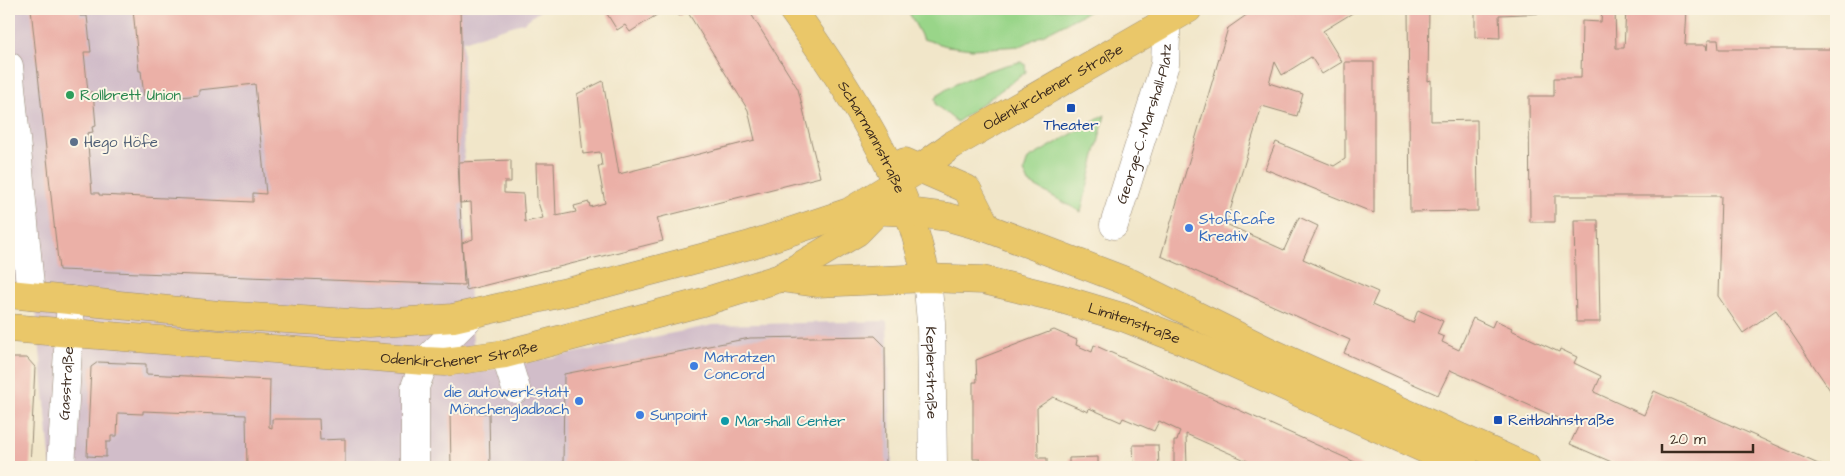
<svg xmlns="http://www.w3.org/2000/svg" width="1845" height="476" font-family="'Architects Daughter',sans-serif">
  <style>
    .industrial { fill: #d1bdc9 }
    .green { fill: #99d589; stroke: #6a8054 }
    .building { fill: #ebb0a7 }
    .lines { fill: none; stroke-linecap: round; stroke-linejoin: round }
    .minor-casing { stroke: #968874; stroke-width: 29 }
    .major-casing { stroke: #968874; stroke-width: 29 }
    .minor { stroke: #fff; stroke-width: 28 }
    .major { stroke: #eac769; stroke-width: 28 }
    .leisure-dot { fill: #2e9e5b; stroke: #fcf5e5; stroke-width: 2 }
    .transit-dot { fill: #1a4fb4; stroke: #fcf5e5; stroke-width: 2 }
    .service-dot { fill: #5c6f8a; stroke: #fcf5e5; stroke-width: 2 }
    .shop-dot { fill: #3f7fe0; stroke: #fcf5e5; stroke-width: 2 }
    .culture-dot { fill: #0f9aa8; stroke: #fcf5e5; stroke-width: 2 }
    .labels { text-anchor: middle; stroke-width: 4; stroke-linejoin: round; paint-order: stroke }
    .street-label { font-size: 15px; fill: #3b2a1e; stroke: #fcf5e5 }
    .leisure-label { font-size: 15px; fill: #27864d; stroke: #fcf5e5; text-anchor: start }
    .transit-label { font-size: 15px; fill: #164399; stroke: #fcf5e5 }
    .service-label { font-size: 15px; fill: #4e5e75; stroke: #fcf5e5; text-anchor: start }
    .shop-label { font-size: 15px; fill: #366cbe; stroke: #fcf5e5; text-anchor: start }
    .culture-label { font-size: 15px; fill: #0d838f; stroke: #fcf5e5; text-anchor: start }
  </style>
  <rect width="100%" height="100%" fill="#fcf5e5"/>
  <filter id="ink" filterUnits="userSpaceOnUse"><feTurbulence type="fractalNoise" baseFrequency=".02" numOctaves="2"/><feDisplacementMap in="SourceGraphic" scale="10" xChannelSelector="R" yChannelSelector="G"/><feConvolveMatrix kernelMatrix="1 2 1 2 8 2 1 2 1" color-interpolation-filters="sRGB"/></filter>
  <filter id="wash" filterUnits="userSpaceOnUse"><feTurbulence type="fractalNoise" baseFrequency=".0096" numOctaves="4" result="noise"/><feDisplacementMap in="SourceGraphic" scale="20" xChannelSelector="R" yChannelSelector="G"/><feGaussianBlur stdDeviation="1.12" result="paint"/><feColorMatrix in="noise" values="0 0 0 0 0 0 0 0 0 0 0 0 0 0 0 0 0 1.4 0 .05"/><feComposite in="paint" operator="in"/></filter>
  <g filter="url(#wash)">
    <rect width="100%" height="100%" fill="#f1e6c9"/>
    <polygon class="industrial" points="9,9 542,9 525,22 463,41 464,207 475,373 713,325 887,321 892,467 51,467 35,298 9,296"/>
    <g class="green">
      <polygon points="907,9 1093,9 1021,46 972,49 947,46 923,39"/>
      <path d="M1021 62 1025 64 1026 72 957 122 936 105 935 98C953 81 997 66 1021 62Z"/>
      <polygon points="1105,115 1081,212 1029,183 1024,171 1028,159"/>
    </g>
    <g id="blocks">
      <g class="building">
        <polygon points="31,9 80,9 80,16 87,16 91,52 84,52 88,92 93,92 96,126 92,127 93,132 87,133 92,193 99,193 99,195 253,202 253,193 266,194 255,84 199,90 199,95 163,99 162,94 144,96 141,71 139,71 133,9 460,9 461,39 458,162 464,285 59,270"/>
        <polygon points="604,9 666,9 630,32 625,25 617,30"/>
        <polygon points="675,9 748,9 798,89 820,177 657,218 663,241 466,290 462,243 473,239 471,202 460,203 459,162 511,160 511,182 504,182 504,193 523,194 525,222 543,218 537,199 536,163 554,163 556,216 576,212 574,206 589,202 590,207 605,203 598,166 602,166 600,152 583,154 577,94 603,81 619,174 755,140 748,110 687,11 679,16"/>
        <polygon points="1255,9 1359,9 1323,31 1342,62 1322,74 1311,57 1282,75 1275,62 1269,83 1303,94 1297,116 1262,106 1226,224 1284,250 1299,217 1318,226 1303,259 1378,292 1372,305 1413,323 1418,310 1443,321 1437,334 1444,337 1442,342 1459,350 1473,318 1492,327 1495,320 1512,328 1511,330 1559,352 1560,349 1577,357 1574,363 1601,376 1594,392 1644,415 1654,391 1825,467 1623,467 1570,444 1578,427 1450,370 1438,395 1344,353 1350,340 1161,256 1228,28"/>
        <polygon points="1408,9 1429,9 1428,81 1431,80 1431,121 1477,120 1478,211 1410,212"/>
        <polygon points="1475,9 1576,9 1576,12 1499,15 1500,38 1475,37"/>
        <polygon points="1602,9 1615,9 1616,48 1624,48 1626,9 1687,9 1685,45 1706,45 1707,50 1708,40 1718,40 1719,49 1836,49 1836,399 1776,310 1743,333 1718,296 1721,196 1555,196 1555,222 1530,222 1529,96 1554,96 1554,78 1581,78 1582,21 1601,22"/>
        <polygon points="1345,62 1374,62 1374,213 1265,169 1276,142 1334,166 1345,159"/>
        <polygon points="1574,220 1598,220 1600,322 1576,322"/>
        <polygon points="1054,330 1077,340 1076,345 1092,352 1094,345 1366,467 1261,467 1186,434 1187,467 1174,467 1174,441 1177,441 1180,431 1159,421 1154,431 1123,418 1121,422 1089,408 1088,412 1053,397 1037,408 1038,458 1047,458 1047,467 980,467 980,459 973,459 973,382 977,382 976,360"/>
        <polygon points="875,336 885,346 886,467 563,467 564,374 750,338"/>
        <polygon points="9,358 27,358 35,367 30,467 9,467 12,409 9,409"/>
        <polygon points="98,362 146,364 146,374 270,380 269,427 272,428 272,419 319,419 320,440 345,439 345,467 247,467 246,415 143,411 143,414 118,413 117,436 111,436 111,442 106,442 106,457 87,456 91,367"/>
        <polygon points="450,413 489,413 490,467 451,467"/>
        <polygon points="1133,445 1158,445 1159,467 1134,467"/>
        <polygon points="1098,457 1098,467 1069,467 1069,458"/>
      </g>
    </g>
  </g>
  <g filter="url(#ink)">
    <use href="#blocks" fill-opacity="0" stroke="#968874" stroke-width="1"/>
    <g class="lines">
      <defs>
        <g id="minor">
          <polyline points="9,66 31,296"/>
          <path id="s1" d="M1114 225 1165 64 1167 9"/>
          <path id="s2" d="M927 278 931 322 933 467"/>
          <polyline points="505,354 516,389"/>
          <path id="s3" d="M61 467 71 300"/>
          <polyline points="415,467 415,387 425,361 472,315"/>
        </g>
        <g id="major">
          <path id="s4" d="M792 9C833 66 885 145 908 211 916 233 921 256 927 278"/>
          <polyline points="905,162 967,189 987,228"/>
          <polyline points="866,210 908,212 948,217 987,228 1131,283 1268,351 1526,467"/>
          <path id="s5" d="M780 278 817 283 927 278 983 280 1058 298 1125 318 1184 341 1465 467"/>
          <path id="s6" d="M9 294 219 315 368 324 453 318 606 283 750 245 849 212 919 169 952 145 1188 9"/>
          <path id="s7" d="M9 328 425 361 445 362 505 354 703 302 780 278 857 232 890 198"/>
        </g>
      </defs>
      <use href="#minor" class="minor-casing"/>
      <use href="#major" class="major-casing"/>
      <use href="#minor" class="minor"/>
      <use href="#major" class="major"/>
    </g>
  </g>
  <circle class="leisure-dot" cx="70" cy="95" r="5"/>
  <g class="transit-dot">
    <rect x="1066" y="103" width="10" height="10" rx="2.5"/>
    <rect x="1493" y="415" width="10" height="10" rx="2.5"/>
  </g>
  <circle class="service-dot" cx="74" cy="142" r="5"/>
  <g class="shop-dot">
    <circle cx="1189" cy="228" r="5"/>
    <circle cx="694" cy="366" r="5"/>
    <circle cx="579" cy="401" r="5"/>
    <circle cx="640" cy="415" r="5"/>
  </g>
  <circle class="culture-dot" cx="725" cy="421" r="5"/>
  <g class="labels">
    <g class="street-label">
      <text dy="5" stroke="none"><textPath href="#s6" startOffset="1095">Odenkirchener Straße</textPath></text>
      <text dy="5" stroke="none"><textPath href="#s1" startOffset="106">George-C.-Marshall-Platz</textPath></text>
      <text dy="5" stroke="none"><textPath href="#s4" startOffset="151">Scharmannstraße</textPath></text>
      <text dy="5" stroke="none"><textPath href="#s5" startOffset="361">Limitenstraße</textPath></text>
      <text dy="5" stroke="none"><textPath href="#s7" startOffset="452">Odenkirchener Straße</textPath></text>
      <text dy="5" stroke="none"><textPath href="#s2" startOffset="95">Keplerstraße</textPath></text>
      <text dy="5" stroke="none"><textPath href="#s3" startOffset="84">Gasstraße</textPath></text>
    </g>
    <g class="leisure-label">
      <text x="80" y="100">Rollbrett Union</text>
    </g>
    <g class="transit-label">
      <text x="1071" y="130">Theater</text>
      <text x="1508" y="425" text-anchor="start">Reitbahnstraße</text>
    </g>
    <g class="service-label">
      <text x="84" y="147">Hego Höfe</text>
    </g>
    <g class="shop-label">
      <text x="1199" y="224">Stoffcafe<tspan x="1199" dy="17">Kreativ</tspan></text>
      <text x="704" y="362">Matratzen<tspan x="704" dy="17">Concord</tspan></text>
      <text x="569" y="397" text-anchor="end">die autowerkstatt<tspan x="569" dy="17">Mönchengladbach</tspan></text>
      <text x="650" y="420">Sunpoint</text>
    </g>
    <g class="culture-label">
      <text x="735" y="426">Marshall Center</text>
    </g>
  </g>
  <rect width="1845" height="476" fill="none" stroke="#fcf5e5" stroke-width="30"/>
  <path d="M1662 444v8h91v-8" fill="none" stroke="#3b2a1e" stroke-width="2.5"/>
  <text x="1670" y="444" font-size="15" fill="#3b2a1e" stroke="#fcf5e5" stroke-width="4" paint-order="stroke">20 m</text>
</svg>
